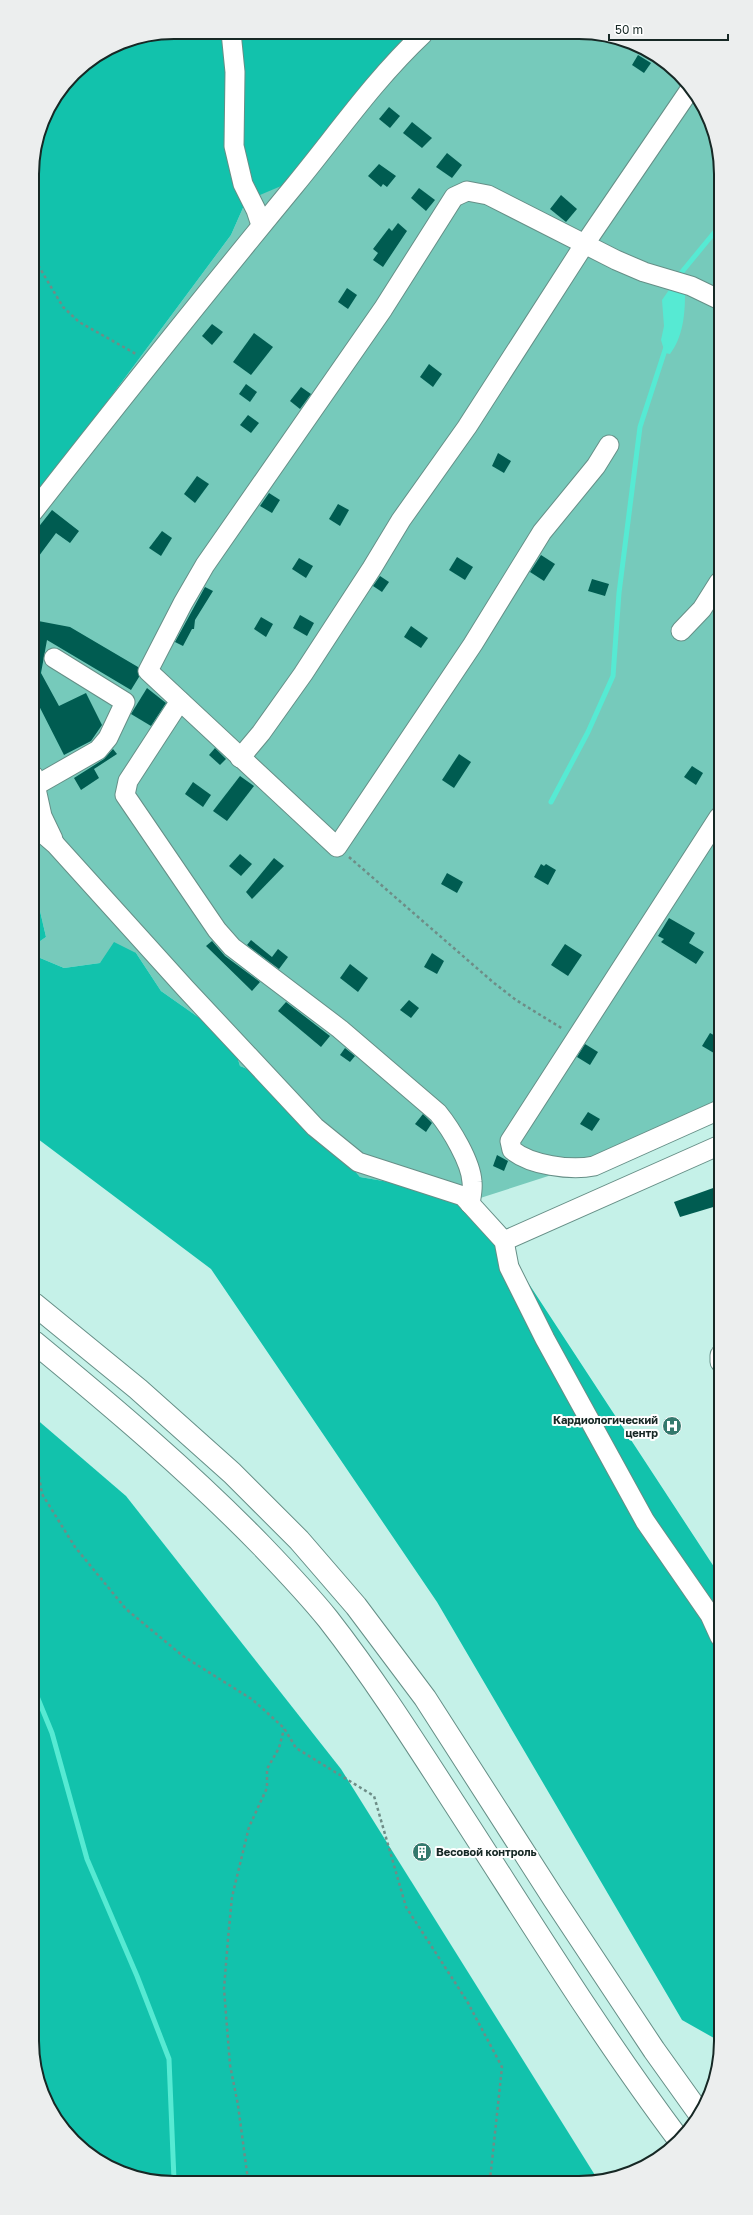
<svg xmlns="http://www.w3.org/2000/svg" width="753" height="2215" font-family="'Golos Text',sans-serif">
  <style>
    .green { fill: #76cabb }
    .forest { fill: #12c2ac }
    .water { fill: #56ead3 }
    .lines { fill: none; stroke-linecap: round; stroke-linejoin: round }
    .stream { stroke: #56ead3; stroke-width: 5 }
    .building { fill: #005c51 }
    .minor-casing { stroke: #668f87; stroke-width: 21 }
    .highway-casing { stroke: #668f87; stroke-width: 24 }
    .path { stroke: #6e8d87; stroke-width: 2.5; stroke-dasharray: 3 3; stroke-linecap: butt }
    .minor { stroke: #fff; stroke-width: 19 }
    .highway { stroke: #fff; stroke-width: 22 }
    .labels { text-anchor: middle; stroke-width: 4; stroke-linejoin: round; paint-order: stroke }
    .poi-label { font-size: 11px; font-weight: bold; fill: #172825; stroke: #fff; text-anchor: end }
    .rim { fill: none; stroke: #172825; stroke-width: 2 }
  </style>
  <rect width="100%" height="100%" fill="#c5f1e8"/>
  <polygon class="green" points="421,34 607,35 650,51 680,74 702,103 718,146 719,1121 474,1200 430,1189 360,1177 307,1115 267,1077 240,1066 232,1040 222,1021 198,1017 161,991 136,953 100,963 64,968 33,955 33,946 46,937 40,911 33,900 33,498 49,480 231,235 246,201"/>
  <g class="forest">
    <polygon points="174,32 421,34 293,181 246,201 231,235 49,480 33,498 32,164 47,111 80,67 120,43"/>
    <polygon points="33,900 40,911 46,937 33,946"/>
    <polygon points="114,942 136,953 161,991 198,1017 222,1021 232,1040 240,1066 267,1077 307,1115 360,1177 430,1189 474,1200 720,1576 721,2042 682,2020 437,1602 211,1269 34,1136 33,955 64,968 100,963"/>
    <polygon points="34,1417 126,1496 341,1769 598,2180 147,2180 111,2168 74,2142 51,2112 35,2069"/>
  </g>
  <path class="water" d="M671 287H677L685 294C685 315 683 337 670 354L665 353 661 340 664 326 662 300Z"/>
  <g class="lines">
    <g class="stream">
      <polyline points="681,273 718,228"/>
      <polyline points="551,802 588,732 613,676 619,593 640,427 666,347"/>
      <polyline points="34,1689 52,1733 87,1859 137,1976 169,2059 174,2180"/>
    </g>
  </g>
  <g class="building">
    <polygon points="638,55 651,63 644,73 632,65"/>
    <polygon points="389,107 400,116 390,128 379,119"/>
    <polygon points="412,122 432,138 422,148 403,133"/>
    <polygon points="447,153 462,165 452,178 436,167"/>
    <polygon points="379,164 396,176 387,187 383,184 381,187 368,176"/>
    <polygon points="419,188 435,200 426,211 411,198"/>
    <polygon points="561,195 577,209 566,222 550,209"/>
    <polygon points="398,223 407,231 383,267 373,260 378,253 373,249 389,228 392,231"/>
    <polygon points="347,288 357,295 348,309 338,302"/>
    <polygon points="212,324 223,332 212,345 202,336"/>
    <polygon points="254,333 273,347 251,375 233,362"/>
    <polygon points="429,364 442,374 433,387 420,377"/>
    <polygon points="246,384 257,392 250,402 239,394"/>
    <polygon points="301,387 311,394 300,409 290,401"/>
    <polygon points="248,415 259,423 251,433 240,425"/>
    <polygon points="498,453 511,461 504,473 492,466"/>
    <polygon points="197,476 209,484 195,503 184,494"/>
    <polygon points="269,493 280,500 272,513 260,506"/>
    <polygon points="338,504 349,510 340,526 329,519"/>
    <polygon points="52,510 79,531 70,543 56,533 33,564 33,534"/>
    <polygon points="162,531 172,538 161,556 149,548"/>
    <polygon points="541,555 555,564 544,581 530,572"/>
    <polygon points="457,557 473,567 465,580 449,570"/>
    <polygon points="299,558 313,566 306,578 292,569"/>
    <polygon points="380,576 389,582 382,592 373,586"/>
    <polygon points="592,579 609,584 605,596 588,591"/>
    <polygon points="205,587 213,591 195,620 194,629 192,629 183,646 175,642"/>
    <polygon points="300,615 314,623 307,636 293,628"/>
    <polygon points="261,617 273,624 266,637 254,629"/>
    <polygon points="33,620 70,627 138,667 139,677 131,690 47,640 41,673 59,706 86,693 102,725 91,741 64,755 33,694"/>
    <polygon points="411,626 428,638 421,648 404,637"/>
    <polygon points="147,688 166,703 151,726 131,714"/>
    <polygon points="215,748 226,759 220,765 209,755"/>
    <polygon points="113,749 117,754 94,769 99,778 81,790 74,778 104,759"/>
    <polygon points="459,754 471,762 454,788 442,780"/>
    <polygon points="692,766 703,773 696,785 684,777"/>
    <polygon points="240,776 254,786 227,821 213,811"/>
    <polygon points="193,782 211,795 203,807 185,794"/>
    <polygon points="240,854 252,864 241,876 229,866"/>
    <polygon points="274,858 284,866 252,899 246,892"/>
    <polygon points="541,864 544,866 546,864 556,870 548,885 534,877"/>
    <polygon points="447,873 463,882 457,893 441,884"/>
    <polygon points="669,918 695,933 689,943 704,952 696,964 661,942 664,939 658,936"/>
    <polygon points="251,940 272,957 278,949 288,957 279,969 247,945"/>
    <polygon points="212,941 225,956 260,982 252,991 206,946"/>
    <polygon points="565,944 582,955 568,976 551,965"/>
    <polygon points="432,953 444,961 437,974 424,967"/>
    <polygon points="350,964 368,978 358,992 340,978"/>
    <polygon points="409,1000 419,1008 411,1018 400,1010"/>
    <polygon points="286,1002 330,1036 321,1047 278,1011"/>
    <polygon points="710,1033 719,1038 719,1056 702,1046"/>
    <polygon points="585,1044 598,1052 590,1065 577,1057"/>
    <polygon points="345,1048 355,1056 350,1062 340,1055"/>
    <polygon points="588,1112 600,1119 592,1131 580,1124"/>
    <polygon points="423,1114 432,1123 426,1132 415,1124"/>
    <polygon points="497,1155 508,1161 504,1171 493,1166"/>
    <polygon points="716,1187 720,1198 720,1205 680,1217 674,1202"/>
  </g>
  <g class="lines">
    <defs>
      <g id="minor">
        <polyline points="231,32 235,72 234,146 243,184 256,210 261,225"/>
        <polyline points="609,445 596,466 542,532 473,644 337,847 148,671 183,603 205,565 383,309 454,197 467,191 488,195 616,260 644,272 691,286 718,299"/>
        <path d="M33 512C119 402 206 293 295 185 337 134 374 80 423 34"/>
        <polyline points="681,631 702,609 719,582"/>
        <path d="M180 701 128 781 125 795 217 930 232 947 340 1029 438 1113C451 1129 471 1162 472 1182 473 1189 471 1197 470 1204"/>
        <polyline points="240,758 261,733 303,674 372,568 401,520 467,427 584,245 691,88"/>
        <polyline points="33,775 42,816 53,839"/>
        <polyline points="35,786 98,750 108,738 125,702 54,658"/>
        <path d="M719 817 510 1141 512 1150C530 1165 571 1171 594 1166L719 1110"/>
        <polyline points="33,825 55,844 186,989 315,1127 358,1162 463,1196 504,1241 509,1267 545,1339 645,1521 710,1615 720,1637"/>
        <polyline points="504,1241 720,1145"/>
        <polyline points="720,1355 720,1362"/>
      </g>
      <g id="highway">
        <polyline points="34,1304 138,1389 232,1473 299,1540 356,1606 425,1698 554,1899 654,2050 699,2113"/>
        <path d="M34 1342C113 1407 191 1473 262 1546 285 1570 308 1594 328 1619 374 1678 414 1741 454 1803 528 1917 598 2032 679 2140"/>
      </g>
    </defs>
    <use href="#minor" class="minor-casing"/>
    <use href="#highway" class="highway-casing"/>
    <g class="path">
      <polyline points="32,255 63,307 79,322 136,354"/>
      <polyline points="349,857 494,983 516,1000 563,1029"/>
      <polyline points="34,1447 42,1494 75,1547 126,1609 183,1656 253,1700 284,1728 296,1748 374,1796 406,1907 467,2001 502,2067 490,2180"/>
      <polyline points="248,2180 238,2105 230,2065 224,1989 228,1939 232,1897 249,1827 267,1788 267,1769 279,1748 284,1729"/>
    </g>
    <use href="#minor" class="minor"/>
    <use href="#highway" class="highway"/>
  </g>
  <defs>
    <symbol id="hospital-disc" viewBox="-11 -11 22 22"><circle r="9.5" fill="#34796d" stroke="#fff"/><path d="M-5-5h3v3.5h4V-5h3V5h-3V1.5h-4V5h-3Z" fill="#fff"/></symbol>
    <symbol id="building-disc" viewBox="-11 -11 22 22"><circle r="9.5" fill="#34796d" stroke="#fff"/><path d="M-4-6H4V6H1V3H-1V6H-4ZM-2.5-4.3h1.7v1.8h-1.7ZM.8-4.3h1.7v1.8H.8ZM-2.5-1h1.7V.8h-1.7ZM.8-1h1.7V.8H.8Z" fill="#fff"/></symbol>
  </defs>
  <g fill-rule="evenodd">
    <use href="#hospital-disc" x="661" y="1415" width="22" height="22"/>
    <use href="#building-disc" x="411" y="1841" width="22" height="22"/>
  </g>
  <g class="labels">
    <g class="poi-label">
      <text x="658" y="1424">Кардиологический<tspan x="658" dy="13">центр</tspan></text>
      <text x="436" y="1856" text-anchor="start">Весовой контроль</text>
    </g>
  </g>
  <path d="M0 0H753V2215H0ZM174 39H579A135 135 0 0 1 714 174V2041A135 135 0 0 1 579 2176H174A135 135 0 0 1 39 2041V174A135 135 0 0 1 174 39Z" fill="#eceeee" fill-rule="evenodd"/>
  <path class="rim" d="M174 39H579A135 135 0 0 1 714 174V2041A135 135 0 0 1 579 2176H174A135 135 0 0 1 39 2041V174A135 135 0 0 1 174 39Z"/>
  <path d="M609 34v6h119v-6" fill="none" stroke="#172825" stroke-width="2"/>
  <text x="615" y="34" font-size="12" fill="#172825" stroke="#ffffff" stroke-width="3" paint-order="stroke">50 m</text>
</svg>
